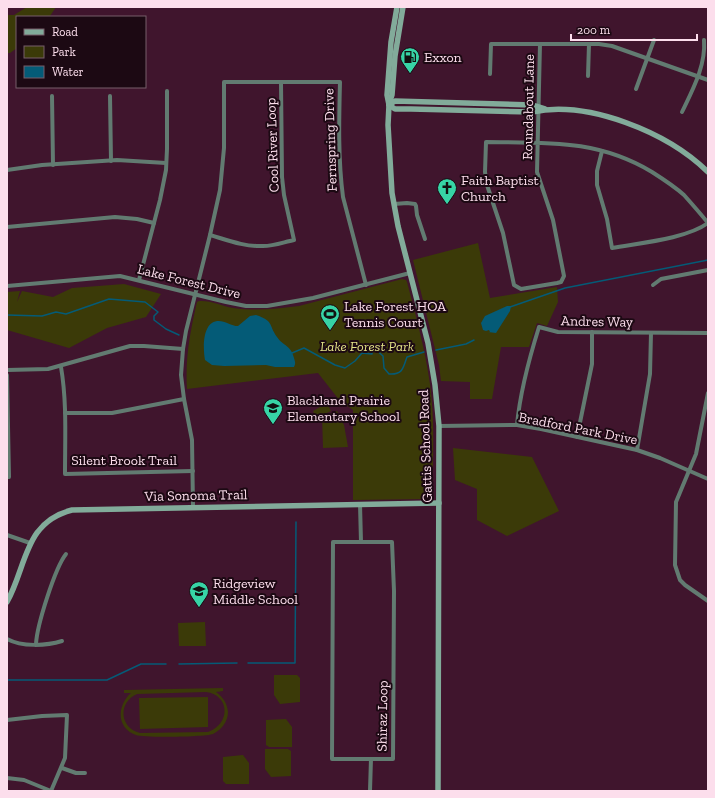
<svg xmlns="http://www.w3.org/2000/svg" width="715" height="798" font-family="'Zilla Slab',serif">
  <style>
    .green { fill: #3b3a08; fill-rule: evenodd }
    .water { fill: #045b77 }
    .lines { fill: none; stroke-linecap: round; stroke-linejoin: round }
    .stream { stroke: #045b77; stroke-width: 1.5 }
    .street { stroke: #627b71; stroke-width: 4 }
    .secondary { stroke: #82ab9a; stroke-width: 5.5 }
    .labels { text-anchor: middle; stroke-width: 4; stroke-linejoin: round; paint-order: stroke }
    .poi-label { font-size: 14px; fill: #fcdeec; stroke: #1c0913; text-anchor: start }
    .street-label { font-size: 14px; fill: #fcdeec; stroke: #1c0913 }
    .park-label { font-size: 14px; font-style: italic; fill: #e3e387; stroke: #1c0913 }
  </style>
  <rect width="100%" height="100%" fill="#40152d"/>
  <g class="green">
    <polygon points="27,7 56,7 50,16 55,17 17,17 17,48 10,53 7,53 7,15 14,15"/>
    <polygon points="478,243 490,298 557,287 558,302 547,326 537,323 529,347 501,347 492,399 470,399 470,382 441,381 439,365 413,260"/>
    <path d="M402 279 406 280 407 282C416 316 425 349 430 384 435 421 433 459 432 496L429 499 353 500V410L340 401 318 373 187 389C185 359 190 332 197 302L199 301C210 300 222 306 233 308 255 311 277 309 299 306Z"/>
    <polygon points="124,284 161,294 146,317 107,328 69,348 7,330 7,292 20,291 17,302 22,291 53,297 72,288"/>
    <polygon points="327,403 331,411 316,418 313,411"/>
    <polygon points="337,411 344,425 348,447 323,448 322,416"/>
    <polygon points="453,448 532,457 559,511 507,536 477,520 477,489 455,480"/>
    <polygon points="205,622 206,646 179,646 178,623"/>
    <polygon points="274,675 297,675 300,678 300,702 280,704 274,695"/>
    <path d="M223 688V691L216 692C223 697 227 703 228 712 228 722 221 730 213 734 205 737 143 738 136 735 116 728 117 705 131 693H124V690ZM206 692C230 695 231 724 208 732L140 733C119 728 118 702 137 694Z"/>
    <polygon points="208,697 208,727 140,729 139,698"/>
    <polygon points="286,719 292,727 292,747 269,747 266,745 266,720"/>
    <polygon points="265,749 288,749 291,751 291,776 271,777 265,769"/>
    <polygon points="243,755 249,763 249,784 226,784 223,781 223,757"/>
  </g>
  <g class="water">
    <polygon points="507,306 511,306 510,311 496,333 488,332 490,332 489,330 486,331 483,330 481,323 485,316"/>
    <path d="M256 315C274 321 268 324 277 337 283 346 291 345 294 358 295 362 296 363 294 367H275L266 365 224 366 212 365 205 360C203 349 202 323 217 321 224 320 231 326 238 326L250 316Z"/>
  </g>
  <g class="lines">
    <g class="stream">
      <polyline points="510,307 565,288 708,260"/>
      <polyline points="7,315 42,316 56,312 66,314 109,299 145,302 158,312 154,316 154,320 166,329 179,335"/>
      <polyline points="436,350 466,344 474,340"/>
      <path d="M292 353 304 348 335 365 345 368 355 361 362 353 372 354V349H375L383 356 384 368 389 374C403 375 403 368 407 357L424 352"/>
      <polyline points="248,663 295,663 296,522"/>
      <polyline points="179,664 237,663"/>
      <polyline points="7,680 107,680 141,664 166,664"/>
    </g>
    <g class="street">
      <path d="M540 44 537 172 553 220 564 276 561 282 557 283 521 289 514 285 503 233 487 185 485 172 486 142C547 143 597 139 652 172 663 179 674 186 684 195 692 204 700 213 708 223"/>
      <polyline points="490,74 491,44 599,44 612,46 708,80"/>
      <polyline points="588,76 589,44"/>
      <polyline points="636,89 654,40"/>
      <polyline points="52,96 53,165"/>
      <polyline points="110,96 111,161"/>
      <path d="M682 112C693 89 706 65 704 40"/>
      <path d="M602 151 597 171V185L607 219 612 248C639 243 686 239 708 223"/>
      <polyline points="7,170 42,165 117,160 166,163"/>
      <polyline points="394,204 407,203 415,204 416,206 417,215 425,239"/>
      <polyline points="7,227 115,217 137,219 154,223"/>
      <path d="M210 235C227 240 245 247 263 246 274 246 284 242 294 240L284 195 282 177 281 83"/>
      <polyline points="139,280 160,200 166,170 167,149 167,91"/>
      <polyline points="653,285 661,279 708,270"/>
      <polyline points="7,286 120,276 226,302 246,306 267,306 313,298 410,273"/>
      <path d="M61 367C67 402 65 438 65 474L193 471"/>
      <polyline points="7,370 48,369 130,346 144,346 183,349"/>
      <polyline points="7,375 9,477 7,477"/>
      <polyline points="708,393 696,454 676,502 675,565 680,580 685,585 708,601"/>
      <polyline points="65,413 112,413 184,399"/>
      <path d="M517 425C520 392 529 359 539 327L558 332 708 333"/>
      <polyline points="439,426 517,425 541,429 637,450 660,458 708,479"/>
      <polyline points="577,437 592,364 592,332"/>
      <polyline points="637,450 650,374 651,333"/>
      <polyline points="360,504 361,542"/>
      <path d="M193 507 192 440 184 399 181 375 183 349 186 331 210 235 220 190 224 148V82H340C339 120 338 159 343 197L366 285"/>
      <polyline points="7,535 30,543"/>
      <polygon points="333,542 392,542 394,591 393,759 332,759"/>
      <path d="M7 639C22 647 46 646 62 641"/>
      <path d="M36 644C37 625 55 568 66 554"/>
      <polyline points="7,720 42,716 67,715 65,758 51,791"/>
      <polyline points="62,768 76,773 85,773"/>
      <polyline points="7,778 24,780 51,791"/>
      <polyline points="370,791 371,759"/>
    </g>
    <g class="secondary">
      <polyline points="397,7 391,42 387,95 389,105 388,125 392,193 398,226 428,343 435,385 439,426 438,791"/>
      <polyline points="389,104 392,95 395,56 403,7"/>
      <path d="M389 105 395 109H411L532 112C588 100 667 132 708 172"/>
      <polyline points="389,105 395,101 532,105 545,109"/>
      <path d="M7 602C27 566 24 522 72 510L439 503"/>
    </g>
  </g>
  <defs>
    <symbol id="fuel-pin" viewBox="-11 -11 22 30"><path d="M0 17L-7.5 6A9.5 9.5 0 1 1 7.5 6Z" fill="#37d4a6" stroke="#1c0913"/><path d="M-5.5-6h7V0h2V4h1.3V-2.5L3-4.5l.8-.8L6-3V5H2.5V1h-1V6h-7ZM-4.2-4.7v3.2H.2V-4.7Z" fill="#111"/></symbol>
    <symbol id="church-pin" viewBox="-11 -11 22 30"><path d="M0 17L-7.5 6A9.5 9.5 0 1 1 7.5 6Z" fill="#37d4a6" stroke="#1c0913"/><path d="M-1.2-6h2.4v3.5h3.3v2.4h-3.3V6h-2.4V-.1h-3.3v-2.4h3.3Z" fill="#111"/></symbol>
    <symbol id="stadium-pin" viewBox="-11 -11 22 30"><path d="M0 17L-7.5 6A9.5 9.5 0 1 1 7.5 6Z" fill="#37d4a6" stroke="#1c0913"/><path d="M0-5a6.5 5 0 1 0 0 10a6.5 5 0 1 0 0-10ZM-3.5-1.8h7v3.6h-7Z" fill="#111"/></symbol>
    <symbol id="school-pin" viewBox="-11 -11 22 30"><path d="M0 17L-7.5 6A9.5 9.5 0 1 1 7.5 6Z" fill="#37d4a6" stroke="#1c0913"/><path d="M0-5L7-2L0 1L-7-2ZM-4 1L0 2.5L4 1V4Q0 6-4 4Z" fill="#111"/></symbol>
  </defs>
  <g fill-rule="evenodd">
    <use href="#fuel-pin" x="399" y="46" width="22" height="30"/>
    <use href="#church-pin" x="436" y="177" width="22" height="30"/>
    <use href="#stadium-pin" x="319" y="303" width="22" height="30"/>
    <use href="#school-pin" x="262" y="397" width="22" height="30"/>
    <use href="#school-pin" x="188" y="580" width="22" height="30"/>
  </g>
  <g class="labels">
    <g class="poi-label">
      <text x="424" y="62">Exxon</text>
      <text x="461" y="185">Faith Baptist<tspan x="461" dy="16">Church</tspan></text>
      <text x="344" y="311">Lake Forest HOA<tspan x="344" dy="16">Tennis Court</tspan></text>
      <text x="287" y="405">Blackland Prairie<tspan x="287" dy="16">Elementary School</tspan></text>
      <text x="213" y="588">Ridgeview<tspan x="213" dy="16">Middle School</tspan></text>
    </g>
    <g class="street-label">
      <text transform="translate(528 107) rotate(-89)" y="5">Roundabout Lane</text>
      <text transform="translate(330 140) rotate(-92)" y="5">Fernspring Drive</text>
      <text transform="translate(272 145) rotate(-92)" y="5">Cool River Loop</text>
      <text transform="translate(189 281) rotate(14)" y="5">Lake Forest Drive</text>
      <text transform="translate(597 321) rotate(1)" y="5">Andres Way</text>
      <text transform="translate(578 428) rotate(11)" y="5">Bradford Park Drive</text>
      <text transform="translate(425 446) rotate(-92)" y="5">Gattis School Road</text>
      <text x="124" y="465">Silent Brook Trail</text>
      <text transform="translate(196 495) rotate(-1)" y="5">Via Sonoma Trail</text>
      <text transform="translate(382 716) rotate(-89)" y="5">Shiraz Loop</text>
    </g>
    <g class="park-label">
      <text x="367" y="351">Lake Forest Park</text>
    </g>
  </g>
  <rect width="715" height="798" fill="none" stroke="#fcdeec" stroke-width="16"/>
  <rect x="16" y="16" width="130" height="72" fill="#1c0913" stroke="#765e6a"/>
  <rect x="24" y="29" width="20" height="6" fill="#82ab9a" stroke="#765e6a"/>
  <text x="52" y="36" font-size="12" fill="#fcdeec">Road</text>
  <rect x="24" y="46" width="20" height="12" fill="#3b3a08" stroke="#765e6a"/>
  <text x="52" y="56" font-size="12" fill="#fcdeec">Park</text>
  <rect x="24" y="66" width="20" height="12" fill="#045b77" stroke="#765e6a"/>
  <text x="52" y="76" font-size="12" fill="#fcdeec">Water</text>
  <path d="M571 34v6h126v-6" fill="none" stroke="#fcdeec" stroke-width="2"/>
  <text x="577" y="34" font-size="12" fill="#fcdeec" stroke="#1c0913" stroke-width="3" paint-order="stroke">200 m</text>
</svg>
